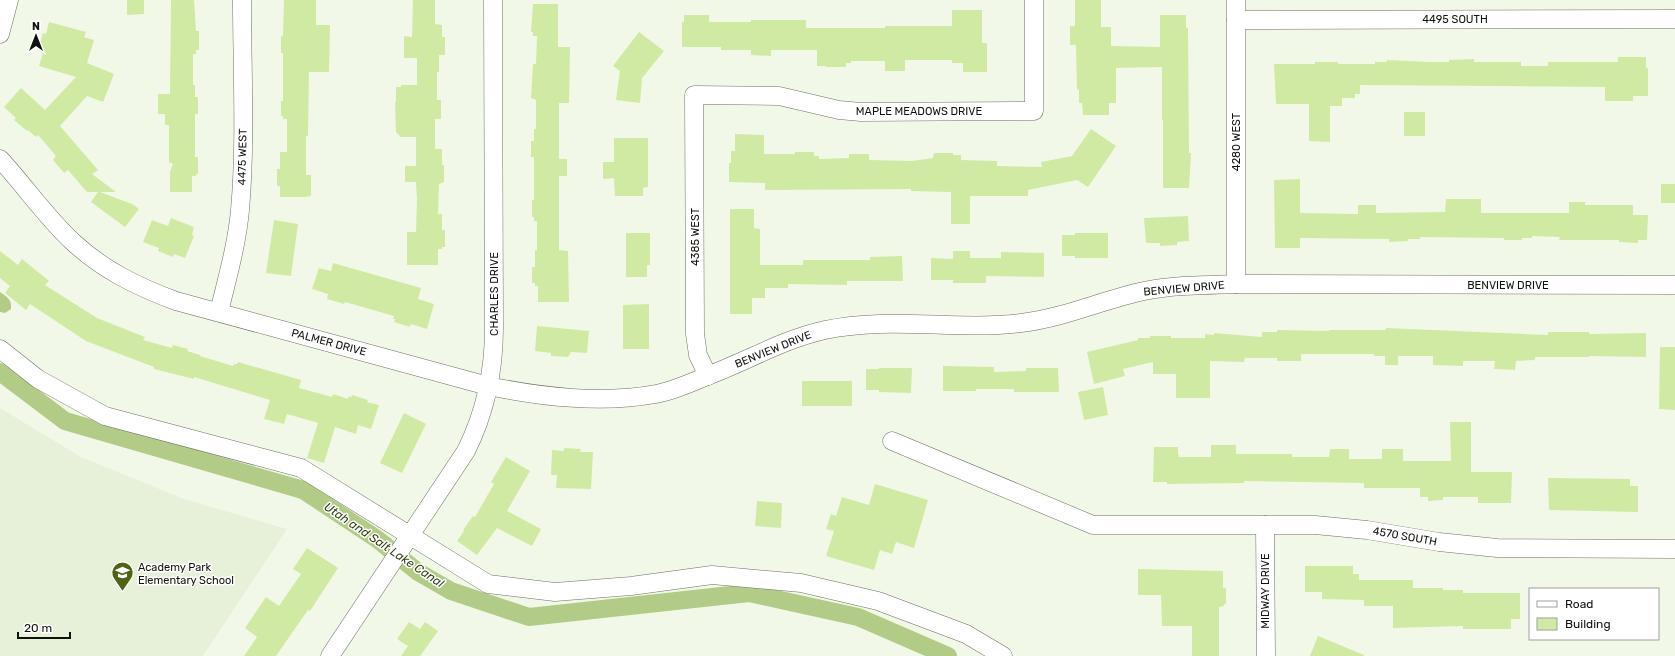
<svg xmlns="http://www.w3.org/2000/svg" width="1675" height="656" font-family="Rubik,sans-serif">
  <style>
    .built { fill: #e7f1d9 }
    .water { fill: #b2cc87 }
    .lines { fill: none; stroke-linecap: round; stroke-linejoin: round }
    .canal { stroke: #b2cc87; stroke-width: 18 }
    .building { fill: #d0eaa4 }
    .minor-casing { stroke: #6b7163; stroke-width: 19 }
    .minor { stroke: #fff; stroke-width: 18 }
    .labels { text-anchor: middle; stroke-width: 3; stroke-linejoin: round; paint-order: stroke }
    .street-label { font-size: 11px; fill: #0f120c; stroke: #fff }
    .poi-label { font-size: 11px; fill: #0f120c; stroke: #fff; text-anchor: start }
    .water-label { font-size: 12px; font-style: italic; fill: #324210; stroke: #fff }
  </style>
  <rect width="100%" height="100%" fill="#f2f8e8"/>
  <polygon class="built" points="0,408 81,457 184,499 287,529 203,656 0,656"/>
  <path class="water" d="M0 292C7 297 12 299 11 309L5 313 0 312Z"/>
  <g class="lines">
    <polyline class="canal" points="0,372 65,421 303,490 377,539 418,572 451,591 529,617 749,593 858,617 948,656"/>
  </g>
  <g class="building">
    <polygon points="127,0 144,0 144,14 127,15"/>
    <polygon points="171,0 194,0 196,31 199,31 199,50 196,50 196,54 193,54 193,85 195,85 195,97 198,97 198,114 195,114 195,157 198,157 198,174 196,174 196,176 192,176 192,192 170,192 170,172 173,164 169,162 169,125 165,125 165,114 158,114 158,94 170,94"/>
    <polygon points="284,0 316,0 316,25 330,25 329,72 309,72 308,136 306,136 306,175 311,175 311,196 305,197 280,197 280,186 277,186 277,169 280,169 280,152 287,152 287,119 283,119 283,116 281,116 281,101 283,101 283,53 281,53 281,36 283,36"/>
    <polygon points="413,0 435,0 435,24 442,25 442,37 445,37 445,55 439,55 439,72 437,72 437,100 441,100 441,119 435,119 435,149 442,149 442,165 444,165 444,182 439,184 438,214 442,214 442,230 445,230 445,247 442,247 442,249 438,249 438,265 407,265 407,232 416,232 417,200 416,182 405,182 405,166 416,166 416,137 401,137 396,132 395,102 396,102 396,87 401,87 401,85 417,85 417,58 404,58 404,36 412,37"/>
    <polygon points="1075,0 1101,0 1101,27 1111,27 1111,46 1160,47 1160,15 1186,15 1186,28 1188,28 1189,153 1191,153 1189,188 1163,188 1163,120 1162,120 1162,67 1116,68 1116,103 1109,103 1109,115 1083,115 1082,103 1079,103 1079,89 1077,90 1076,45 1070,45 1070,26 1075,26"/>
    <polygon points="533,4 558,4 558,47 570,47 569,103 559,103 559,159 567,159 567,176 559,176 559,250 568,251 569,302 538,302 538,286 535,286 535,283 532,283 532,267 535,267 535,250 537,250 537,221 534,221 534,217 532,217 532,200 534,200 534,157 531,157 531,141 534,141 534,129 536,129 536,100 531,98 533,64 536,64 537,36 533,36 533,32 531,32"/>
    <polygon points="952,10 982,10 982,43 987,43 987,72 963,72 963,63 952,63 952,60 905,60 905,71 885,71 885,61 851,61 851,63 846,63 846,67 826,67 826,66 817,66 817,50 771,50 771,56 751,55 751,50 721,50 721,47 682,47 682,22 684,22 684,15 709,15 709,22 751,22 751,20 806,20 806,28 885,28 885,26 952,26"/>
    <polygon points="49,22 86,32 84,37 94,40 87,63 114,74 103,102 87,96 60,126 98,170 92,174 116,192 100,192 132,204 139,209 125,227 91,202 98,192 87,192 68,170 64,173 53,160 56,156 38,135 36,137 28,130 27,131 14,120 16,118 4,107 21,88 45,110 76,77 39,66 43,53 38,50 43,33 46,34"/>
    <polygon points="639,32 664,51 642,78 640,103 616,100 620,71 613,66"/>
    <polygon points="1618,57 1646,57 1646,68 1648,68 1648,96 1633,96 1633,101 1605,101 1605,87 1360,85 1360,94 1355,94 1355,98 1342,98 1342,106 1330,106 1330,142 1309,141 1309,104 1276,104 1274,64 1315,64 1315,62 1338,62 1338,64 1375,64 1375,62 1387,62 1387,60 1429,62 1449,62 1449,60 1474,59 1474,62 1521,62 1521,66 1548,66 1548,62 1618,62"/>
    <rect x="1404" y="112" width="21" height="24"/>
    <polygon points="1091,129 1116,146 1088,187 1077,180 1028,190 1028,196 970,196 970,224 951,224 951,192 911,191 911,189 765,190 765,183 729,182 729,163 731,163 731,151 735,151 735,134 764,135 764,154 795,154 795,152 814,152 814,156 819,156 819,159 849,158 849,154 869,154 869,160 912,161 933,158 934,153 953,153 953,155 961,155 961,160 997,161 997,166 1042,167 1041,162 1072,156"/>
    <polygon points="614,138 648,138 648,187 643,188 643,196 615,196 614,178 603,179 603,162 614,162"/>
    <polygon points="1300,179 1300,213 1358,214 1358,205 1376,205 1376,213 1445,212 1446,199 1481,199 1481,213 1569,213 1569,202 1585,202 1585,205 1633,205 1633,215 1648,215 1647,240 1638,240 1638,243 1619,242 1619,240 1559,240 1560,237 1532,236 1532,238 1522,238 1522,240 1504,240 1504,238 1420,237 1420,239 1408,239 1408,241 1389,242 1389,239 1300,238 1300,248 1275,248 1274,180"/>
    <rect x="1661" y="184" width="14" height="19"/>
    <polygon points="730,209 754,209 754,228 760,229 760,265 803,265 803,260 870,260 870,257 902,256 903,281 847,281 847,285 788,284 788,288 765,288 765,298 752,298 752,314 730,314"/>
    <polygon points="1188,216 1189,241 1177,242 1177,245 1160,246 1160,243 1146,243 1144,218"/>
    <polygon points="171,218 194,227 192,235 194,236 185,258 174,254 173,257 158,251 159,248 143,242 152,220 168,226"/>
    <polygon points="274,220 298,224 291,276 266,273"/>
    <polygon points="626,233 650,233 650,265 647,265 647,277 626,277"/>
    <polygon points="1075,233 1108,233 1108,258 1075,258 1075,256 1062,256 1062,235 1075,235"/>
    <polygon points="0,251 18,265 22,259 49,281 45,285 97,318 145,337 143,340 172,348 173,345 188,349 187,351 200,355 200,356 233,366 234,364 237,364 238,362 301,380 299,388 332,397 333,394 348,399 349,396 352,397 352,395 368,400 367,402 379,405 371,429 358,425 356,434 335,427 324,463 307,458 318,423 287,414 284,424 264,419 270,400 194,377 194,379 154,369 154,367 86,341 30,304 26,310 5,293 10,286 0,278"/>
    <polygon points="953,251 970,251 970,258 1001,258 1001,252 1044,253 1044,277 986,276 986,283 953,283 953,280 931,280 931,258 953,259"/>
    <polygon points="333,263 421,288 418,299 434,304 427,329 411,324 410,327 394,322 395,319 393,319 394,316 345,302 344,304 327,299 328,294 312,289 319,268 331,271"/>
    <polygon points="649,304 649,349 623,349 623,305"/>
    <polygon points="537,326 589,331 587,353 571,352 568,357 551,356 551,353 535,351"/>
    <polygon points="1386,328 1548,335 1548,332 1589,332 1589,334 1646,333 1646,357 1589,356 1589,357 1535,357 1535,360 1516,361 1515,370 1494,369 1495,361 1463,361 1463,366 1433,365 1433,356 1398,356 1398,365 1385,365 1385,356 1374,356 1374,354 1301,354 1301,361 1277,361 1277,358 1245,358 1244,362 1210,361 1210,398 1176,398 1176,374 1153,374 1153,362 1123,369 1125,376 1094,384 1087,352 1138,340 1138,338 1150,338 1150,336 1171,336 1171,338 1205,338 1205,334 1214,335 1214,333 1262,337 1262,332 1277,332 1277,330 1329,331 1329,330 1386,330"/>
    <polygon points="1660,347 1675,347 1675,410 1659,409"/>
    <polygon points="943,366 994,367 994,372 1026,371 1026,368 1058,368 1059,392 1014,392 1014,389 976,389 976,391 943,391"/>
    <polygon points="879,368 912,368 911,393 879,392 879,390 866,390 866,369 879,369"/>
    <rect x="802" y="381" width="50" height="25"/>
    <polygon points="1103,387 1108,415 1084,420 1078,392"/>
    <polygon points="404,413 426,424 402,473 380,463"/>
    <polygon points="1450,422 1471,422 1471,472 1512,472 1511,503 1478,503 1478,497 1443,497 1443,500 1428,501 1428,497 1420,497 1420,488 1364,488 1364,483 1244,481 1244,483 1167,484 1167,482 1153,482 1154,447 1178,447 1178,455 1179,455 1179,457 1211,457 1211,445 1236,445 1236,454 1292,454 1292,457 1329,457 1330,449 1349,449 1349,459 1382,459 1382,449 1403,449 1403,461 1451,461"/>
    <polygon points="564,448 581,449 580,452 593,452 591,489 556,488 557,475 551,475 552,450 564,451"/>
    <polygon points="506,457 530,471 507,511 541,529 532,546 497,528 477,555 457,541 464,531 463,530 473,516 475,517 494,484 491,482"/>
    <polygon points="1548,478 1630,479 1630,486 1638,486 1638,512 1549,510"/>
    <polygon points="875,484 928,500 914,548 896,542 892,554 880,550 874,570 826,556 834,531 826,529 831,514 836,516 842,497 869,505"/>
    <polygon points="757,501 782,503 781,528 755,526"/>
    <polygon points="307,548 338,568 310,611 308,610 276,656 244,656 257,637 245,628 266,597 279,606 301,574 293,569"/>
    <polygon points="1305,566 1353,566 1353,574 1359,574 1359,580 1413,580 1413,588 1443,588 1443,590 1463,590 1463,593 1520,593 1520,619 1511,619 1511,629 1463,629 1463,626 1393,628 1393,606 1364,606 1364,600 1322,599 1322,592 1305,592"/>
    <polygon points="1138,569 1223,571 1223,588 1226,588 1226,604 1224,604 1224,606 1219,607 1219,656 1192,656 1192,626 1162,626 1161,595 1138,595"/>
    <polygon points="409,622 420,629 425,622 438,631 420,656 401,656 408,646 397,639"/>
    <polygon points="1318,636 1364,655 1364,656 1310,656"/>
  </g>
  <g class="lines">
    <defs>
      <g id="minor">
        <polyline points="1236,20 1675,19"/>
        <polyline points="0,34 9,0"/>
        <path d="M0 159C25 186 46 217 73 242 103 270 138 287 176 301L488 386C543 397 601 404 656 394 673 391 691 383 707 376 747 361 784 339 825 330 890 316 956 331 1021 323 1064 318 1102 300 1144 291 1174 285 1205 285 1236 284L1675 285"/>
        <polyline points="1236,284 1236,0"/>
        <path d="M219 312C227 279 237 244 240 210 246 142 242 69 242 0"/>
        <polyline points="0,349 38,379 105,416 301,468 488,584 555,592 631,586 712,575 801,583 878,601 966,634 1003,656"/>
        <polyline points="708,376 698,355 695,334 694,95 779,96 839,110 861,112 1034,111 1034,0"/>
        <polyline points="892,441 1093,525 1315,525 1367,530 1439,542 1497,548 1675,549"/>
        <polyline points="1265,525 1266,656"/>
        <path d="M330 656 466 451C485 413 494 370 494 328L493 0"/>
      </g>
    </defs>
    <use href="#minor" class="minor-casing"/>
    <use href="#minor" class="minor"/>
  </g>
  <defs>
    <symbol id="school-pin" viewBox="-11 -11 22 30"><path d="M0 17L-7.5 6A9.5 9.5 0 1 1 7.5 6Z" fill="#4d6413" stroke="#fff"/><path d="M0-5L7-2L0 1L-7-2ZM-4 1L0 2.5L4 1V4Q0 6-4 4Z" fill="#fff"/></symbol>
  </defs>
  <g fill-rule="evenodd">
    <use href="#school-pin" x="110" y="560" width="25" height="34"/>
  </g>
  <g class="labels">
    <g class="street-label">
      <text x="1455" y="23">4495 SOUTH</text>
      <text x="919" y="115">MAPLE MEADOWS DRIVE</text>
      <text transform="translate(1236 142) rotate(-90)" y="4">4280 WEST</text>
      <text transform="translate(242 157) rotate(-89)" y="4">4475 WEST</text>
      <text transform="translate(695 237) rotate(-90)" y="4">4385 WEST</text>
      <text x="1508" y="289">BENVIEW DRIVE</text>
      <text transform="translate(1184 288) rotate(-5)" y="4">BENVIEW DRIVE</text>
      <text transform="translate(494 294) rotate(-90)" y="4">CHARLES DRIVE</text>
      <text transform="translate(329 342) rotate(15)" y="4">PALMER DRIVE</text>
      <text transform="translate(773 349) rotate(-22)" y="4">BENVIEW DRIVE</text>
      <text transform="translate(1405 536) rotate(10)" y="4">4570 SOUTH</text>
      <text transform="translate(1265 591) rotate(-90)" y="4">MIDWAY DRIVE</text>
    </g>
    <g class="poi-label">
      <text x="138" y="571">Academy Park<tspan x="138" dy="13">Elementary School</tspan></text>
    </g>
    <g class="water-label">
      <text transform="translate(384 545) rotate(34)" y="4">Utah and Salt Lake Canal</text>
    </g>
  </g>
  <rect x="1529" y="588" width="130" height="52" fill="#ffffff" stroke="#9fa09e"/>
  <rect x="1537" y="601" width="20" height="6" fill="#ffffff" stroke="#9fa09e"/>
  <text x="1565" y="608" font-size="12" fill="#0f120c">Road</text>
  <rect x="1537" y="618" width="20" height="12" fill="#d0eaa4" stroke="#9fa09e"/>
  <text x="1565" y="628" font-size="12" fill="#0f120c">Building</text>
  <g transform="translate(36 36)" stroke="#ffffff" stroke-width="3" paint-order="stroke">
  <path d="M0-3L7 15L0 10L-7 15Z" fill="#0f120c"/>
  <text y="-6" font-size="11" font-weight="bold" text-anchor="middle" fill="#0f120c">N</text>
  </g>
  <path d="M18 632v6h52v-6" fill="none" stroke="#0f120c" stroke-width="2"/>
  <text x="24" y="632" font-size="12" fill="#0f120c" stroke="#ffffff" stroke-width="3" paint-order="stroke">20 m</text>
</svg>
